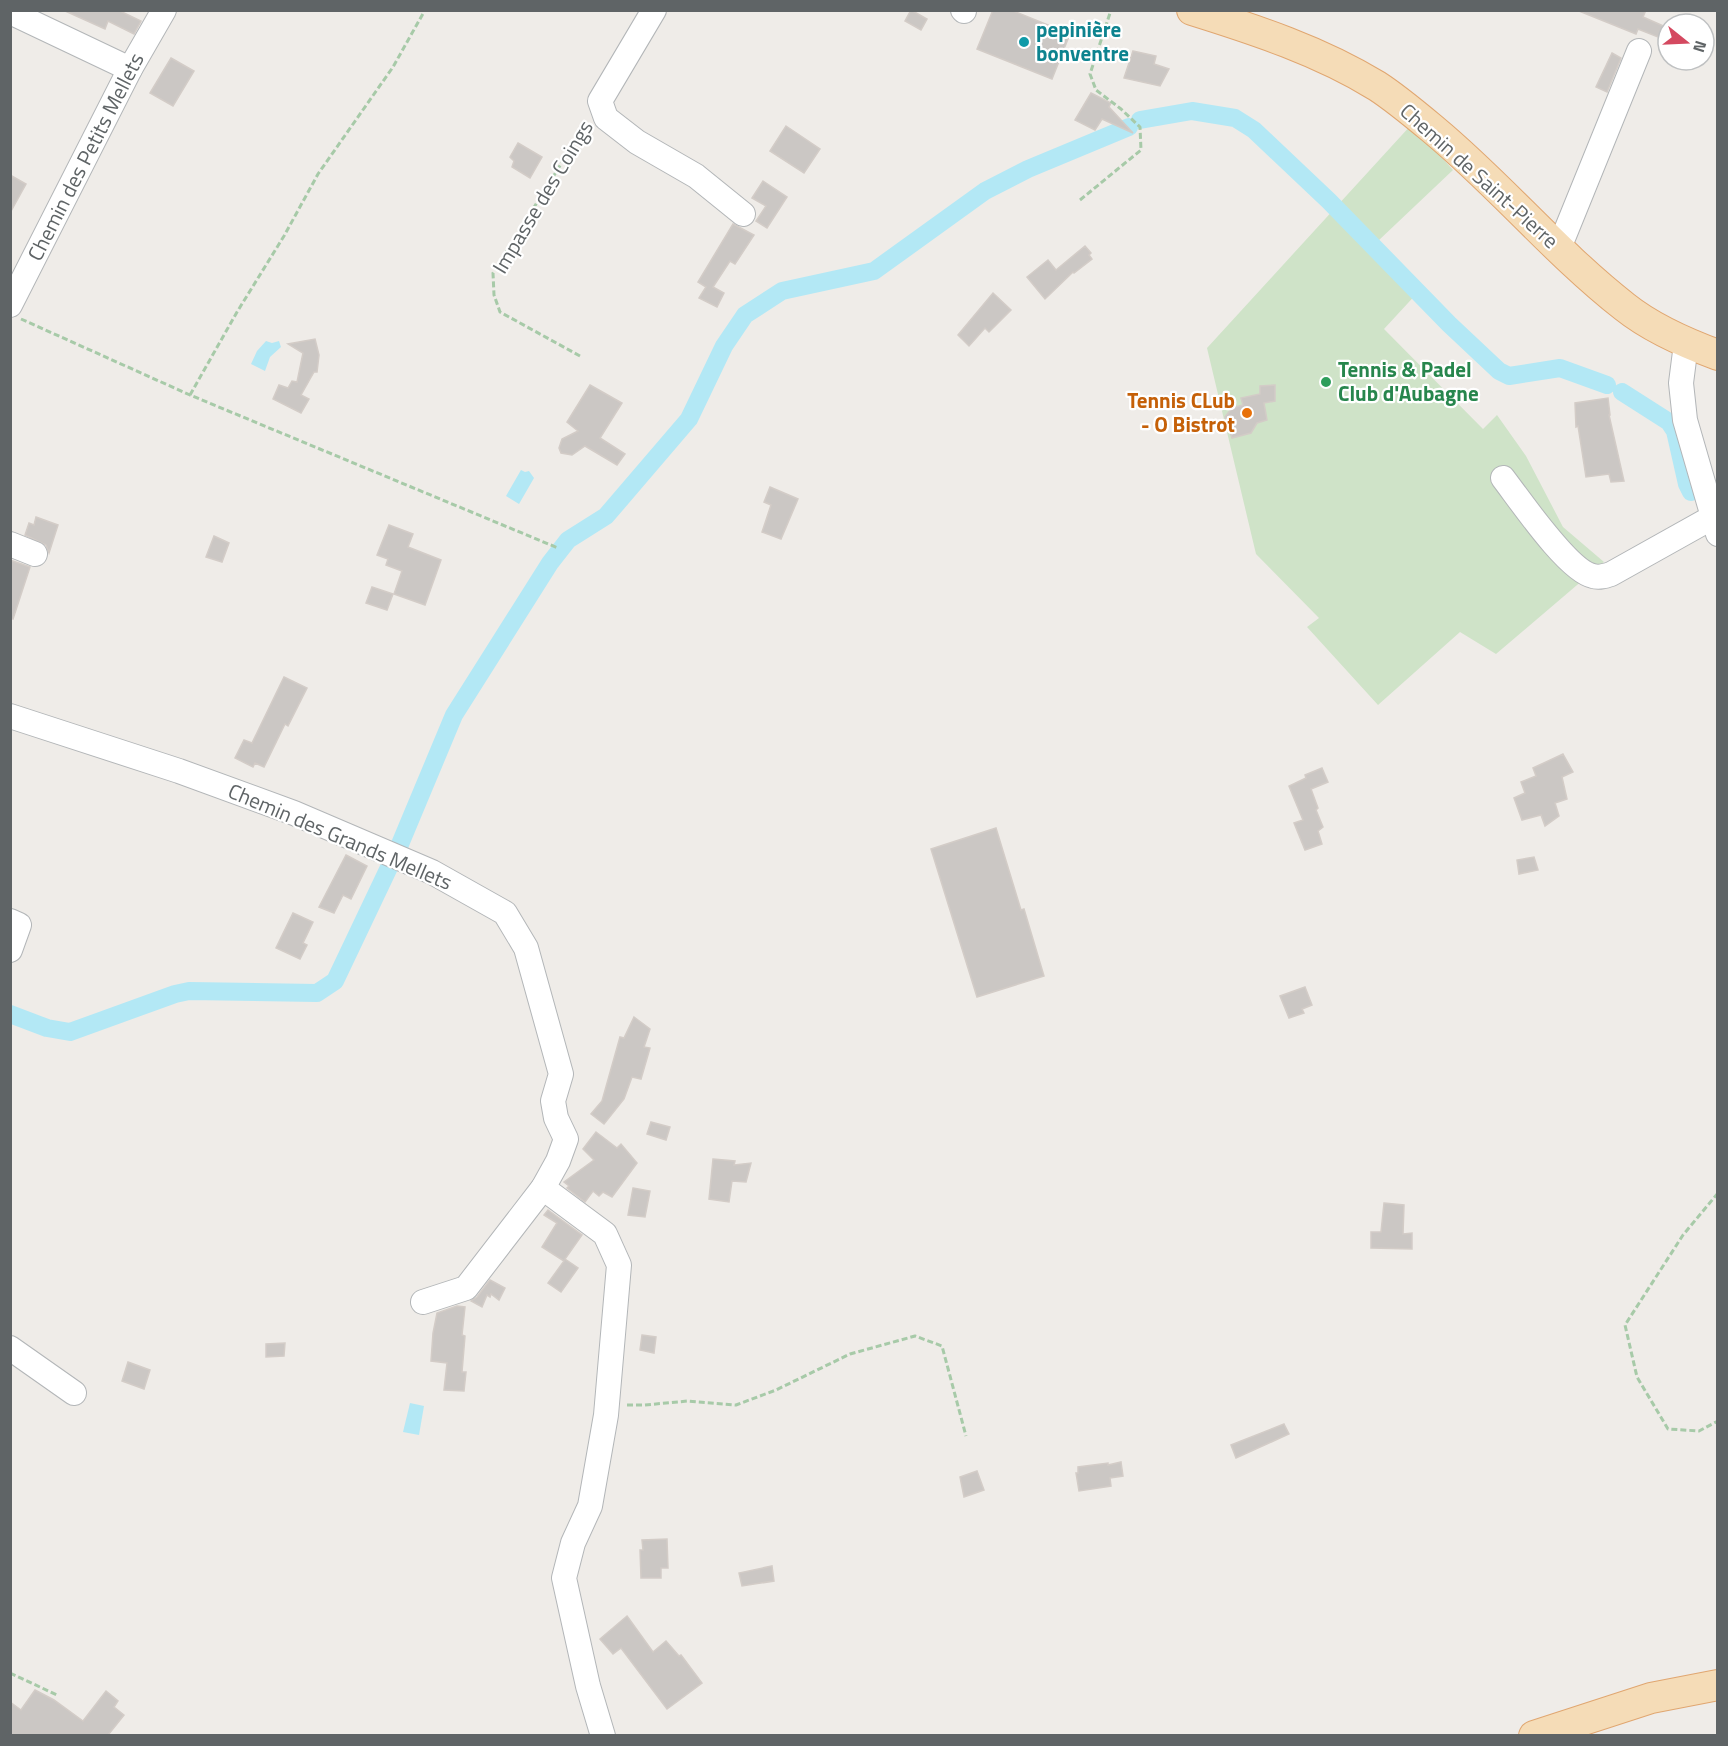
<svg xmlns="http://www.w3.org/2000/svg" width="1728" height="1746" font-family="'Titillium Web',sans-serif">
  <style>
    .green { fill: #cfe3c8 }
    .water { fill: #b3e8f5 }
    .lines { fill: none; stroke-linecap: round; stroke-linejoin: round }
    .canal { stroke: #b3e8f5; stroke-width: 18 }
    .building { fill: #cbc7c4; stroke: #d3ccc7; stroke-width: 1.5 }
    .minor-casing { stroke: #b3b6b8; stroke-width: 26 }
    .major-casing { stroke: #e0a670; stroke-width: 32 }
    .path { stroke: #a7caa8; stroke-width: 3; stroke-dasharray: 6 3; stroke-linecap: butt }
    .minor { stroke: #fff; stroke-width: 24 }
    .major { stroke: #f5dcb7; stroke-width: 30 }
    .culture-dot { fill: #0f9aa8; stroke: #fff; stroke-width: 2 }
    .leisure-dot { fill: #2e9e5b; stroke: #fff; stroke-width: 2 }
    .food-dot { fill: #e8710a; stroke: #fff; stroke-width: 2 }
    .labels { text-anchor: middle; stroke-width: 4.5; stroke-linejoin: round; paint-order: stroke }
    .culture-label { font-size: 21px; font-weight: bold; fill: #0d838f; stroke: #fff; text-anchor: start }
    .street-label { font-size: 21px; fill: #5f6466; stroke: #fff }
    .leisure-label { font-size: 21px; font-weight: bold; fill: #27864d; stroke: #fff; text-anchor: start }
    .food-label { font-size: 21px; font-weight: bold; fill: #c56008; stroke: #fff; text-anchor: end }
  </style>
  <rect width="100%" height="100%" fill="#efece8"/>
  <polygon class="green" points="1412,124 1453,170 1378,241 1420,290 1384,329 1483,429 1497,415 1526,456 1563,527 1604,562 1496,654 1460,632 1378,705 1307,627 1319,618 1256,554 1207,348"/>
  <g class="water">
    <polygon points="266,341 272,343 279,341 281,347 270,357 265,371 251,364 257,351"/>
    <polygon points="521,470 525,472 529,471 534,478 519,504 506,496"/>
    <polygon points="410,1403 424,1406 419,1435 403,1432"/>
  </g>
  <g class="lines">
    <g class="canal">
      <polyline points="1140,120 1192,111 1235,118 1254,130 1329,201 1449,324 1499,371 1509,376 1560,368 1607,385"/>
      <polyline points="1622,392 1669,422 1675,431 1687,484 1691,492"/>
      <polyline points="398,849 454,715 550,563 568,540 606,516 689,419 724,346 745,315 782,291 874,271 985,191 1028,169 1129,127"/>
      <polyline points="10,1014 47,1028 70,1032 175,994 189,991 317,993 335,981 393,859"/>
    </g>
  </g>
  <g class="building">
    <polygon points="63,10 118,10 141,21 134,34 108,21 105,29"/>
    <polygon points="911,10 927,19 921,30 905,21"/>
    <polygon points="993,10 1011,10 1070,34 1052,79 977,49"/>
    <polygon points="1646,10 1643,17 1668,28 1668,41 1638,29 1636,34 1579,11"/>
    <polygon points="1133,51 1156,56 1154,64 1169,69 1160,86 1124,78"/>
    <polygon points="1612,53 1621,58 1607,92 1596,87"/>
    <polygon points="171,58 194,71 173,106 150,93"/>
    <polygon points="1091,93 1111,103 1109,107 1133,133 1102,119 1095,130 1075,120"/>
    <polygon points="786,126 820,149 804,173 770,151"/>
    <polygon points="518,143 542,157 530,178 512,167 514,161 510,157"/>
    <polygon points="10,175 26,184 10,213"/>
    <polygon points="763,181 787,197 767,228 756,221 766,206 752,198"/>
    <polygon points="733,224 754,235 735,264 730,261 713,287 724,293 717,307 699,298 706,287 698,282"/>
    <polygon points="1085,246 1091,253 1089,255 1092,259 1074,273 1073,272 1045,299 1027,277 1048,260 1056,270"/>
    <polygon points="993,293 1011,310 989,332 985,328 969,346 958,335"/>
    <polygon points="315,339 319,355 317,372 314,372 301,395 309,399 301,413 273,399 279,385 288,388 292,381 297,382 303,353 288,344"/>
    <polygon points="590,385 622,403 600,438 625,454 617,465 585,446 572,455 561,453 559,448 562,439 578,431 567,422"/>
    <polygon points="1275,385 1275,401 1264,403 1267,420 1257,423 1251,433 1232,438 1225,417 1232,408 1243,405 1241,398 1260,394 1260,386"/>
    <polygon points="1608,398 1610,415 1609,415 1624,481 1611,482 1609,474 1586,477 1578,426 1576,427 1575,403"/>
    <polygon points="770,487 798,499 781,539 762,532 771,505 764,502"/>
    <polygon points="36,517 58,525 49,553 46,545 25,535 29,523 34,525"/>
    <polygon points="389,525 413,534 408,547 441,560 425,605 394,594 402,571 386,565 388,559 377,555"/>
    <polygon points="214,536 229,543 222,562 206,557"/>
    <polygon points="10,560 30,567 13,619 10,618"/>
    <polygon points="372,587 393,594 387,610 366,603"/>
    <polygon points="284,677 307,688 288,726 285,724 264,767 255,763 253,767 235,758 244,740 252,743"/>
    <polygon points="1563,754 1573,772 1562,777 1567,799 1555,803 1559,816 1545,826 1541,815 1522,820 1514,798 1525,793 1521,782 1536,776 1533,768"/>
    <polygon points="1322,768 1328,782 1311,789 1318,808 1316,810 1323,827 1318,831 1322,844 1305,850 1294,823 1303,820 1289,786 1306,778 1305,775"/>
    <polygon points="996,828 1021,910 1024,909 1044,976 977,997 931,849"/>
    <polygon points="346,855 367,866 351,899 343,895 334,913 319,907"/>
    <polygon points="1534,857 1538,870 1519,874 1517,860"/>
    <polygon points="293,913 313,922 303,943 307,945 300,959 276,948"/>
    <polygon points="1305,987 1312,1005 1302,1009 1304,1013 1289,1018 1280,996"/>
    <polygon points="634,1017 650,1029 644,1047 650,1048 641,1079 632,1077 624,1099 604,1124 591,1114 602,1101 620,1037 624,1038"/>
    <polygon points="651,1122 670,1127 666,1140 647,1134"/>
    <polygon points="596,1132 617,1148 621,1144 637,1163 612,1197 603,1192 599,1196 593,1191 585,1202 567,1188 569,1186 564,1182 594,1160 583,1149"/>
    <polygon points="713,1159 735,1161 734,1165 751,1163 746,1182 732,1181 729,1202 709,1199"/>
    <polygon points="633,1188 650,1191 645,1217 628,1215"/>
    <polygon points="1384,1203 1404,1205 1403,1234 1412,1233 1412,1249 1371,1248 1371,1232 1381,1232"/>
    <polygon points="548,1210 582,1235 565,1259 578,1268 561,1292 548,1283 564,1261 542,1247 557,1223 544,1215"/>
    <polygon points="490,1280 505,1288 499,1300 491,1294 490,1297 487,1295 482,1307 471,1301 477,1297"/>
    <polygon points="457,1306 465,1307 462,1335 465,1336 462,1372 466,1372 464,1391 444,1390 447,1363 431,1361 433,1333 437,1313"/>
    <polygon points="642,1335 656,1337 654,1353 640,1350"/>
    <polygon points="285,1343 284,1356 266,1357 266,1344"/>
    <polygon points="128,1362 150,1370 144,1389 122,1381"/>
    <polygon points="1284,1424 1289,1434 1236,1458 1231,1445"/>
    <polygon points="1121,1462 1123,1476 1110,1478 1111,1486 1079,1491 1076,1473 1078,1473 1078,1467 1108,1463 1108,1465"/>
    <polygon points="977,1471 984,1490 964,1497 960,1477"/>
    <polygon points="667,1539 668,1568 661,1568 661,1578 641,1578 640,1550 643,1550 642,1540"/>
    <polygon points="772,1566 774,1581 742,1586 739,1573"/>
    <polygon points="627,1616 653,1652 666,1641 679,1656 681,1655 702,1683 667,1709 621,1648 613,1654 600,1639"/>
    <polygon points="35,1690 54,1700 83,1721 106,1691 118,1701 114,1707 124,1715 108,1735 10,1736 10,1702 21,1710"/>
  </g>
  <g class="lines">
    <defs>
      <g id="minor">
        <polyline points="654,10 600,101 606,118 637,142 696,176 743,214"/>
        <polyline points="963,10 964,11"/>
        <polyline points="10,12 130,69"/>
        <polyline points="1559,248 1639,51"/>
        <polyline points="10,305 130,69 164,10"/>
        <polyline points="1686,344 1681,383 1685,420 1718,534"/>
        <path d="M1503 478C1520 500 1568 571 1593 576 1599 578 1605 576 1611 574L1713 517"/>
        <polyline points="10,544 35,554"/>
        <polyline points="10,716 179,771 294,813 432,872 505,913 526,948 561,1074 553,1101 556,1118 566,1139 558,1161 543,1188 466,1288 423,1302"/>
        <polyline points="10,921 19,925 10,950"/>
        <polyline points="543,1188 605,1234 619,1265 606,1415 590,1506 573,1543 564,1578 588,1686 603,1736"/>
        <polyline points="10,1348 74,1393"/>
      </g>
      <g id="major">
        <path d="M1192 10C1256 30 1320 51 1377 86 1397 99 1417 116 1435 131 1501 186 1557 254 1625 307 1650 327 1688 344 1718 355"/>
        <polyline points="1534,1736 1651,1698 1718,1685"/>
      </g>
    </defs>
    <use href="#minor" class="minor-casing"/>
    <use href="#major" class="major-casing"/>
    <g class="path">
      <polyline points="1080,200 1141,150 1140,127 1121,109 1096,90 1090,74 1111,10"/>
      <polyline points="21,319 190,395 558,548"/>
      <polyline points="580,356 500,312 494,295 493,273 586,124"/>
      <polyline points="190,395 237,312 284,236 318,174 393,67 425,10"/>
      <polyline points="1718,1193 1683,1235 1625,1325 1637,1377 1668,1429 1699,1431 1718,1421"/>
      <polyline points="627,1405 645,1405 688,1401 736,1405 776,1390 850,1354 915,1336 942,1346 966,1436"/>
      <polyline points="10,1673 57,1695"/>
    </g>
    <use href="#minor" class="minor"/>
    <use href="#major" class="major"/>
  </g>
  <circle class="culture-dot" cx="1024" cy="42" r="6"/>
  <circle class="leisure-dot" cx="1326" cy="382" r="6"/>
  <circle class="food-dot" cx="1247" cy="413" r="6"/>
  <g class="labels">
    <g class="culture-label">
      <text x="1036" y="37">pepinière<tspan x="1036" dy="24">bonventre</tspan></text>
    </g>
    <g class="street-label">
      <text transform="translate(86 157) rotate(-63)" y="7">Chemin des Petits Mellets</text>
      <text transform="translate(1479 176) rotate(42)" y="7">Chemin de Saint-Pierre</text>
      <text transform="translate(543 197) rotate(-59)" y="7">Impasse des Coings</text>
      <text transform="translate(340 837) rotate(23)" y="7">Chemin des Grands Mellets</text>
    </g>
    <g class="leisure-label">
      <text x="1338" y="377">Tennis &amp; Padel<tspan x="1338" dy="24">Club d'Aubagne</tspan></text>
    </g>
    <g class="food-label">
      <text x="1235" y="408">Tennis CLub<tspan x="1235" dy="24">- O Bistrot</tspan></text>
    </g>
  </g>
  <rect width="1728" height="1746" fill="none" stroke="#5f6466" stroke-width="24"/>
  <g transform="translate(1686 42) rotate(108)"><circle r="28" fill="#ffffff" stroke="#bfc1c2" stroke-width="1.5"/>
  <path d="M0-4.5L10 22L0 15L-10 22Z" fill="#d44960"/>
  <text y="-9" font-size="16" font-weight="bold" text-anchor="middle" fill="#5f6466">N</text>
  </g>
</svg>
